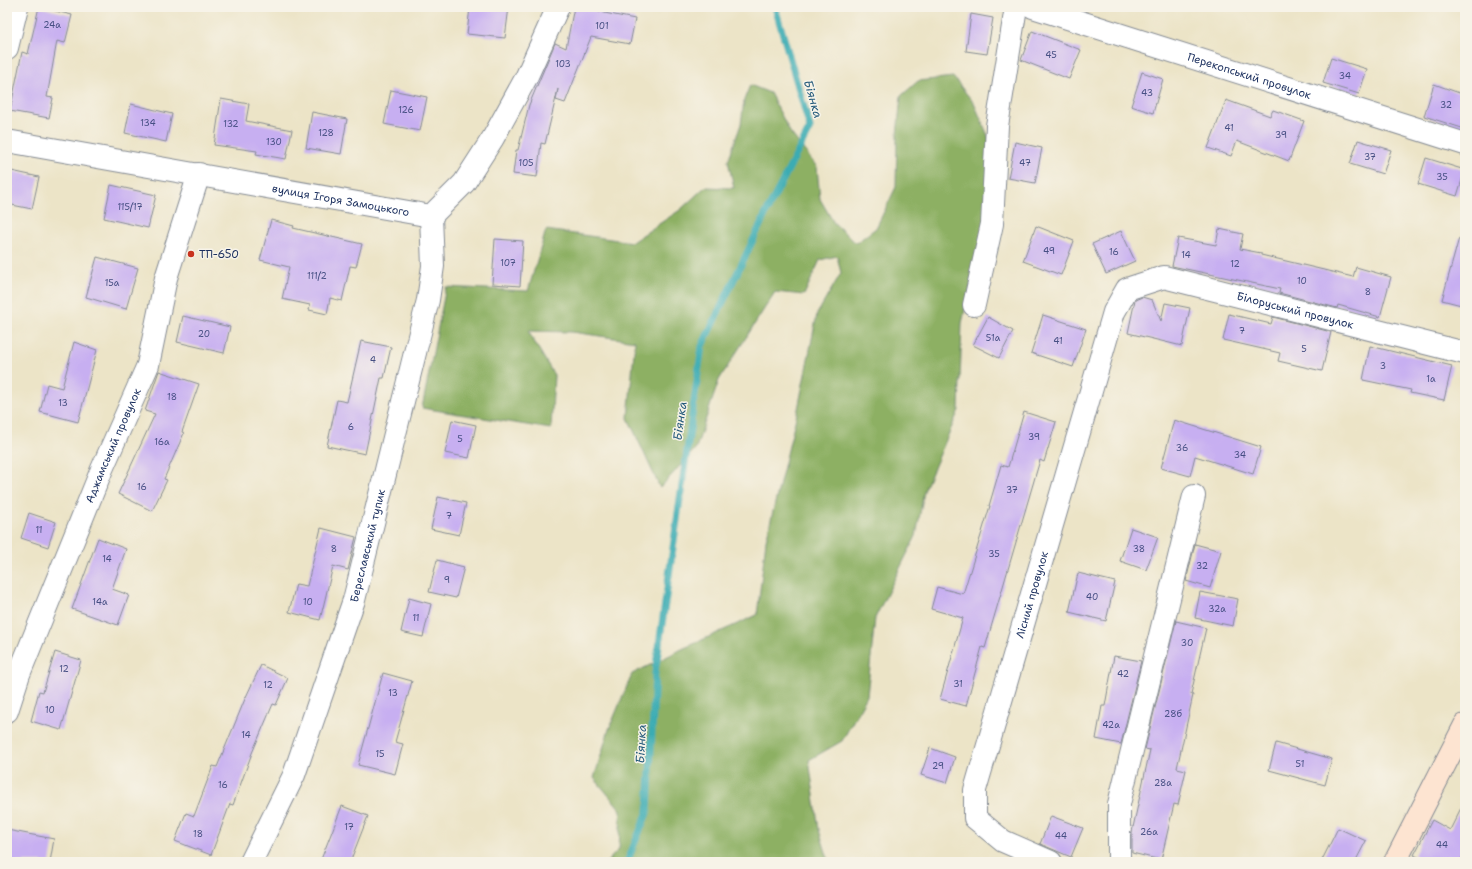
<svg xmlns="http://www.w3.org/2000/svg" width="1472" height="869" font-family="'Shantell Sans',sans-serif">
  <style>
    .forest { fill: #8db064; stroke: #547061 }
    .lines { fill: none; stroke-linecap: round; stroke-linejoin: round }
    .stream { stroke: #3bacb3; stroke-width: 7 }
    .building { fill: #c7aff1 }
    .minor-casing { stroke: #848a92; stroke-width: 24 }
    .secondary-casing { stroke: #848a92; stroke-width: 24 }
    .minor { stroke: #fff; stroke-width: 22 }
    .secondary { stroke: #fde4d1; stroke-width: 22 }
    .poi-dot { fill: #c8321e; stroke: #f7f3e8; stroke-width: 1.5 }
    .labels { text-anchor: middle; stroke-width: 3; stroke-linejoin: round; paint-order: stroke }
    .number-label { font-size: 9px; fill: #464f83 }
    .street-label { font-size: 11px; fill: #1b2f5e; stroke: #f7f3e8 }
    .poi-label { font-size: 11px; fill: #1b2f5e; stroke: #f7f3e8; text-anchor: start }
    .water-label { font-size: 12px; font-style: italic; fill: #265b7c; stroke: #f7f3e8 }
  </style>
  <rect width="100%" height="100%" fill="#f7f3e8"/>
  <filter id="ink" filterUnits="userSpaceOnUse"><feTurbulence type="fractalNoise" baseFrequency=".025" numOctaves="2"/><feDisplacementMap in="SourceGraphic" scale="8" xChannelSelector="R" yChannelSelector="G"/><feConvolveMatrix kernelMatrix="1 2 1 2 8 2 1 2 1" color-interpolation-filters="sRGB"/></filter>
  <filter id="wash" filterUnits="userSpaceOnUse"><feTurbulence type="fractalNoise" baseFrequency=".012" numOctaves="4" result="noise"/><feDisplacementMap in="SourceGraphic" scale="16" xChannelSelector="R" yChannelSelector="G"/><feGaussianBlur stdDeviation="0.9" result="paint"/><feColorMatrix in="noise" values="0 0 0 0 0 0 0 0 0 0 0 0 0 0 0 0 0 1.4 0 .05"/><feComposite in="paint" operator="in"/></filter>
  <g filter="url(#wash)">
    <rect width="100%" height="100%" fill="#ece4c7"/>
    <polygon class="forest" points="953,77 974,103 989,138 987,215 962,323 959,410 924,491 916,536 875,618 867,696 842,741 809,760 819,830 829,862 607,862 619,849 621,810 594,778 609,729 632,674 682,649 757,615 766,540 798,409 817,314 841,273 837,256 820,260 804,295 775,292 719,380 696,448 660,488 628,418 635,341 572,332 528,331 554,375 551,429 422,408 446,287 528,291 546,230 632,242 680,210 705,187 734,188 728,161 741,124 744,100 750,85 770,93 790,132 817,167 820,199 834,223 856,243 876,228 896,187 897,135 901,96 918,81"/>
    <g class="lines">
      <polyline class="stream" points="627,862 648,811 655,673 702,346 768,209 810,128 775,7"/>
    </g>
    <g id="blocks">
      <g class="building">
        <polygon points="39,7 72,15 65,43 57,41 47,97 53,98 49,118 10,111 22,52 28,54"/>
        <polygon points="470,7 509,7 505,38 467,34"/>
        <polygon points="574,7 635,19 630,44 591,37 565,103 556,100 558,89 545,144 541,143 537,177 513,174 516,150 518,150 529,105 555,43 566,48"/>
        <polygon points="971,14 993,18 987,54 966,51"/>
        <polygon points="1032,31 1081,50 1069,79 1021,60"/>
        <polygon points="1331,58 1367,69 1359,94 1323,83"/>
        <polygon points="1142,72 1163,79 1153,113 1131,106"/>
        <polygon points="1434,84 1465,95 1465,129 1424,116"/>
        <polygon points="391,90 427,97 420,131 384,124"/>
        <polygon points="221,99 249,104 246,121 292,130 286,159 256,154 257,151 214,145"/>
        <polygon points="1226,100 1270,116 1273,110 1304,121 1289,161 1237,141 1231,156 1208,148"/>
        <polygon points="131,104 172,114 166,142 125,133"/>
        <polygon points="312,112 347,119 341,154 306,148"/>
        <polygon points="1358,140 1391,150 1383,174 1350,164"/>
        <polygon points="1015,142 1042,148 1035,183 1008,178"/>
        <polygon points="1426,158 1465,170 1457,196 1418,184"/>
        <polygon points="7,170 39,177 32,209 7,204"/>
        <polygon points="111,185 156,195 148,228 104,218"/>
        <polygon points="271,220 294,226 293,228 362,244 356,267 350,266 342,301 330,298 327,314 309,310 310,305 282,299 289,267 260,260"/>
        <polygon points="1036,226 1074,241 1061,275 1023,261"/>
        <polygon points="1219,229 1243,234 1240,249 1261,253 1261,255 1353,277 1356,267 1391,277 1380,317 1338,305 1337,308 1279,293 1280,289 1172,266 1178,238 1216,245"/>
        <polygon points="1121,231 1135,261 1106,274 1092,244"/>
        <polygon points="1459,238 1465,239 1465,306 1442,300"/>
        <polygon points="495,239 523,241 520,286 492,284"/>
        <polygon points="97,257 138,268 126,309 86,297"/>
        <polygon points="1142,297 1152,300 1161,321 1165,303 1190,308 1182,346 1128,333 1135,300"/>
        <polygon points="1229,314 1271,324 1273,317 1331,332 1322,371 1278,361 1280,353 1223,340"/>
        <polygon points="1043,315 1086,329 1073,367 1031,353"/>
        <polygon points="183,316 230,327 224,353 177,342"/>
        <polygon points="988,317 1013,331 999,358 973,345"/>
        <polygon points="361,341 391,347 384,378 381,378 365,454 327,446 337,400 347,402"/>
        <polygon points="74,342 97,350 78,422 40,412 47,384 62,388"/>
        <polygon points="1370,346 1452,366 1444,400 1410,393 1411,390 1363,380"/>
        <polygon points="159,371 199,384 182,432 184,433 164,479 167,480 152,511 118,494 155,414 145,411"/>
        <polygon points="1024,412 1056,422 1044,462 1040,460 985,648 982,647 966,706 940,699 963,618 931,609 937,587 963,594 990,506 989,506 1001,465 1008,467"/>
        <polygon points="452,420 476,425 469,458 445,453"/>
        <polygon points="1174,420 1261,447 1253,474 1195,456 1190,476 1161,468"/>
        <polygon points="438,497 466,503 459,535 431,529"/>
        <polygon points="29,513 56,522 48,547 21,538"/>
        <polygon points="321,528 356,537 348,570 333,566 320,620 289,612 296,584 307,586"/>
        <polygon points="1131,528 1158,537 1146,570 1120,561"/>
        <polygon points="98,538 126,549 112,589 129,595 118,625 72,609"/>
        <polygon points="1195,544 1221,551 1210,588 1186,581"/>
        <polygon points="437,560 464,567 456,598 429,592"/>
        <polygon points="1078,573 1115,582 1106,621 1069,612"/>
        <polygon points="1200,592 1238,599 1233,626 1195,618"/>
        <polygon points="409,598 431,604 423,637 401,632"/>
        <polygon points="1176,621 1206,628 1191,694 1193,695 1177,768 1186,770 1178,805 1174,804 1161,860 1132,853 1132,832 1150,750 1145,749"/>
        <polygon points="55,652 81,660 61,730 31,721 39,691 43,692"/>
        <polygon points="1114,656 1141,661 1121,744 1096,739 1102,706 1105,706"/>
        <polygon points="261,665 288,678 276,705 273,704 252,753 233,805 230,804 211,855 175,841 186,813 194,816 213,766 217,767 245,699"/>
        <polygon points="383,673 412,681 395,742 403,744 395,774 358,765"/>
        <polygon points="1276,743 1332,759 1325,785 1269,770"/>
        <polygon points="930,748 955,757 947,783 921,775"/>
        <polygon points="1465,800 1465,852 1460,862 1428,862 1414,855 1432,820 1450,830"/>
        <polygon points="342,806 368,816 350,862 320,862"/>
        <polygon points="1051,816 1083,828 1071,857 1040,844"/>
        <polygon points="1338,828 1366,841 1355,862 1321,862"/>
        <polygon points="7,830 54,839 50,862 7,862"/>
      </g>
    </g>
  </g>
  <g filter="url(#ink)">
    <use href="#blocks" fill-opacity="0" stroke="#848a92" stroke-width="1"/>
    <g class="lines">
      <defs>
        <g id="minor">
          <path id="s1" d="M1033 7 1465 144"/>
          <polyline points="7,48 17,7"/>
          <path id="s2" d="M7 141 431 216 464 183 493 138 526 78 558 7"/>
          <polyline points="974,305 992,224 997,126 1016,7"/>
          <path id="s3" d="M7 711 19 674 102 469 148 365 166 278 199 174"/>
          <path id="s4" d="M251 862 294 775 354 600 428 300 433 266 431 216"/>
          <path id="s5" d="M1051 862 1003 841 975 818V790L1114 312 1127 289 1164 277 1465 353"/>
          <polyline points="1119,862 1119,804 1194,496"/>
        </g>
        <polyline id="secondary" points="1395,862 1465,725"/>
      </defs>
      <use href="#minor" class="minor-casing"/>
      <use href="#secondary" class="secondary-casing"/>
      <use href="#minor" class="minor"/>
      <use href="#secondary" class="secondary"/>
    </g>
  </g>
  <circle class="poi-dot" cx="191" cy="254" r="4"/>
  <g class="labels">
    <g class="number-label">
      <text x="52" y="28">24а</text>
      <text x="602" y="29">101</text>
      <text x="1051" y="58">45</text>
      <text x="563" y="67">103</text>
      <text x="1345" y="79">34</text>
      <text x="1147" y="96">43</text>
      <text x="1446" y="108">32</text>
      <text x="406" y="113">126</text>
      <text x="148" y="126">134</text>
      <text x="231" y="127">132</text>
      <text x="1229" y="131">41</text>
      <text x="326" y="136">128</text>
      <text x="1281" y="138">39</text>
      <text x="274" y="145">130</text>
      <text x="1370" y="160">37</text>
      <text x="526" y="166">105</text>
      <text x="1025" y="166">47</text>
      <text x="1442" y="180">35</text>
      <text x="130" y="210">115/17</text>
      <text x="1049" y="254">49</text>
      <text x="1114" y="255">16</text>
      <text x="1186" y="258">14</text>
      <text x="508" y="266">107</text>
      <text x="1235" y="267">12</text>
      <text x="317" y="279">111/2</text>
      <text x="1302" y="284">10</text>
      <text x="112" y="286">15а</text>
      <text x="1368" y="295">8</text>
      <text x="1242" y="334">7</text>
      <text x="204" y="337">20</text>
      <text x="993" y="341">51а</text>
      <text x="1058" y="344">41</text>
      <text x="1304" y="352">5</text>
      <text x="373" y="363">4</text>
      <text x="1383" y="369">3</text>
      <text x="1431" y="382">1а</text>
      <text x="172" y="400">18</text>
      <text x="63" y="406">13</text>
      <text x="351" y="430">6</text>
      <text x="1034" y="440">39</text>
      <text x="460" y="442">5</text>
      <text x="162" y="445">16а</text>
      <text x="1182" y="451">36</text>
      <text x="1240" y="458">34</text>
      <text x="142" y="490">16</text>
      <text x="1012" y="493">37</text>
      <text x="449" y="519">7</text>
      <text x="39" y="533">11</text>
      <text x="334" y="552">8</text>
      <text x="1139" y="552">38</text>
      <text x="994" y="557">35</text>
      <text x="107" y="562">14</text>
      <text x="1202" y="569">32</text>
      <text x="447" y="583">9</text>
      <text x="1092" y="600">40</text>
      <text x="100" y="605">14а</text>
      <text x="308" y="605">10</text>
      <text x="1217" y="612">32а</text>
      <text x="416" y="621">11</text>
      <text x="1187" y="646">30</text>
      <text x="64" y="672">12</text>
      <text x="1123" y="677">42</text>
      <text x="958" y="687">31</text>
      <text x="268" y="688">12</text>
      <text x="393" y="696">13</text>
      <text x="50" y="713">10</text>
      <text x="1173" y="717">28б</text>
      <text x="1111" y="728">42а</text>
      <text x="246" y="738">14</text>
      <text x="380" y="757">15</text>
      <text x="1300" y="767">51</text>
      <text x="938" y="769">29</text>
      <text x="1163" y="786">28а</text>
      <text x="223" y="788">16</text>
      <text x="349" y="830">17</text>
      <text x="1149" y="835">26а</text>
      <text x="198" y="837">18</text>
      <text x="1061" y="839">44</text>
      <text x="1442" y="848">44</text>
    </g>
    <g class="street-label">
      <text dy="4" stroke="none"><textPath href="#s1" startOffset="227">Перекопський провулок</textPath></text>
      <text dy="4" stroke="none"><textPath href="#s2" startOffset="339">вулиця Ігоря Замоцького</textPath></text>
      <text dy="4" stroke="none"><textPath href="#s5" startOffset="815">Білоруський провулок</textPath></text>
      <text dy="4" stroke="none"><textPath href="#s3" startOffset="286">Аджамський провулок</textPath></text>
      <text dy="4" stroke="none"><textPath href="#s4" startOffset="338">Береславський тупик</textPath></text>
      <text dy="4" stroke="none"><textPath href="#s5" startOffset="320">Лісний провулок</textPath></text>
    </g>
    <g class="poi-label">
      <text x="199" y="258">ТП-650</text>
    </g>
    <g class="water-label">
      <text transform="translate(813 99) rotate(74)" y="4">Біянка</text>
      <text transform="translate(680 421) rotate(-82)" y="4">Біянка</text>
      <text transform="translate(641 744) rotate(-87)" y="4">Біянка</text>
    </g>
  </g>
  <rect width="1472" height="869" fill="none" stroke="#f7f3e8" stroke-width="24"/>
</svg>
